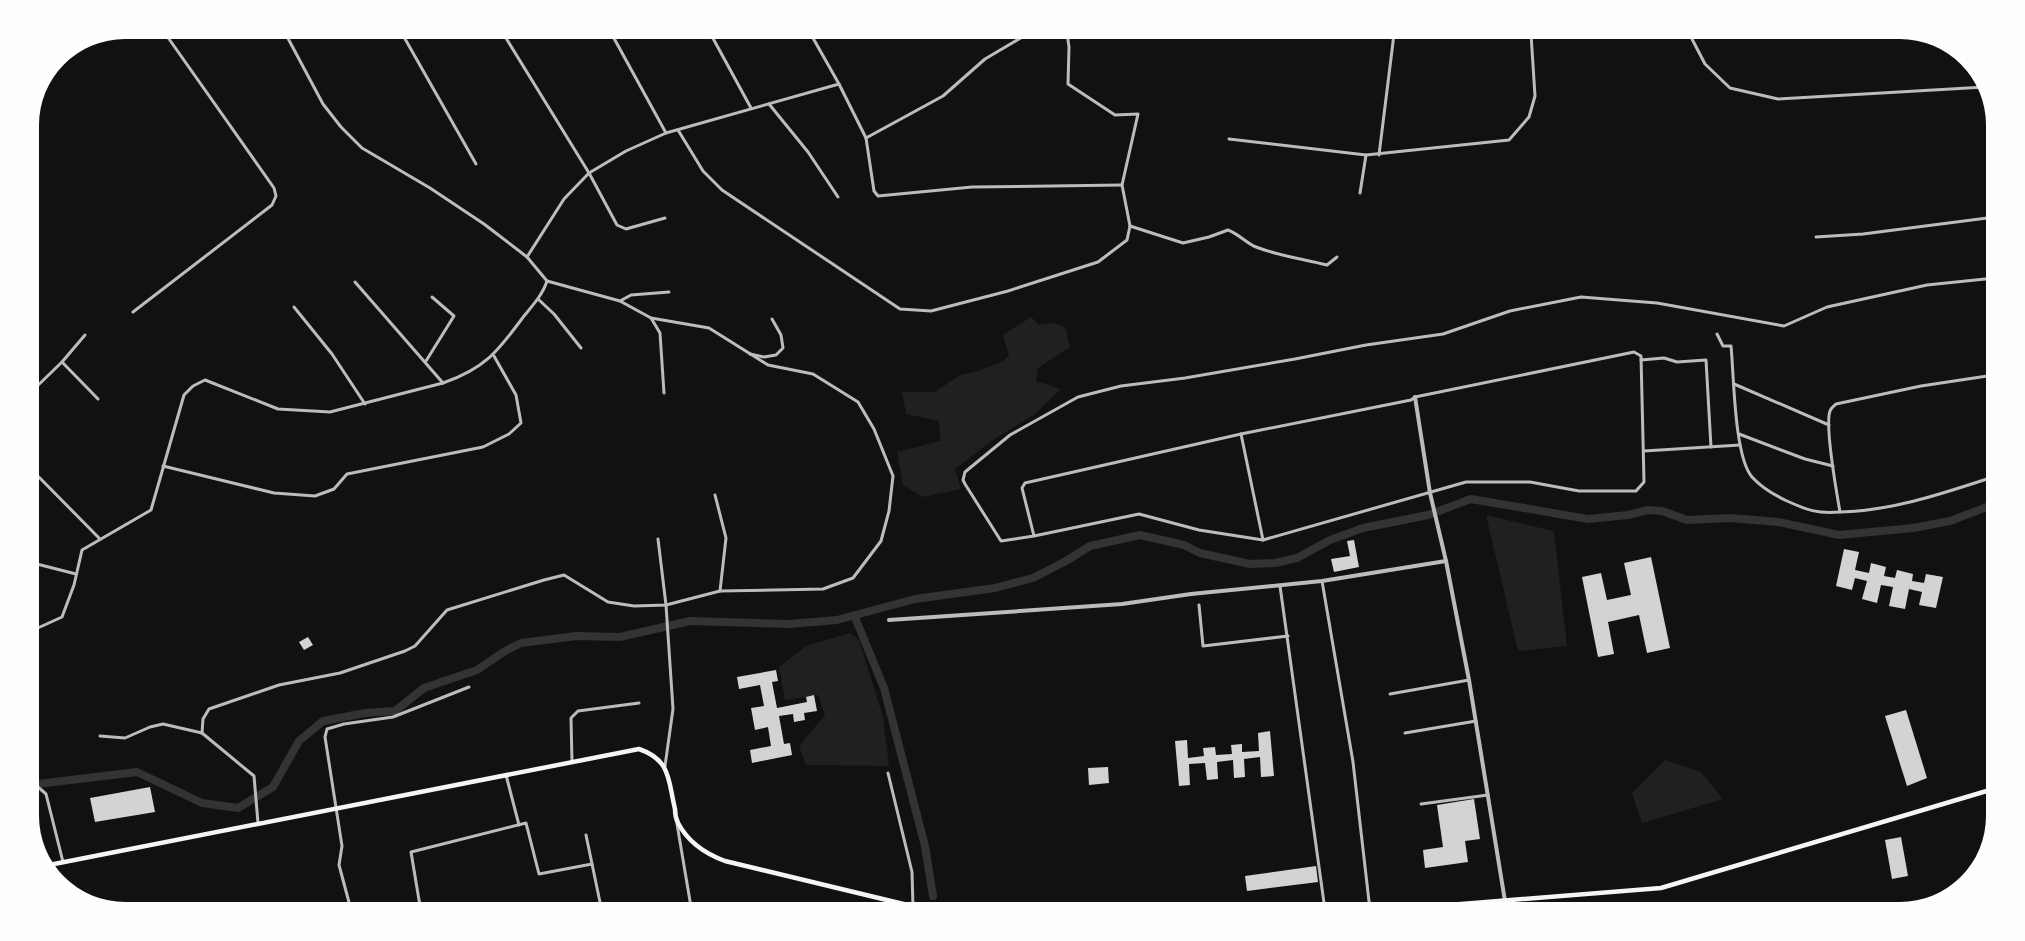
<svg xmlns="http://www.w3.org/2000/svg" width="2025" height="941" font-family="'Roboto Condensed',sans-serif">
  <style>
    .green { fill: #202020 }
    .lines { fill: none; stroke-linecap: round; stroke-linejoin: round }
    .canal { stroke: #333; stroke-width: 8 }
    .building { fill: #d3d3d3 }
    .minor { stroke: #bcbcbc; stroke-width: 3 }
    .tertiary { stroke: #bcbcbc; stroke-width: 4 }
    .secondary { stroke: #f5f5f5; stroke-width: 4.5 }
  </style>
  <rect width="100%" height="100%" fill="#111"/>
  <g class="green">
    <polygon points="1031,317 1039,325 1053,323 1065,327 1070,347 1038,368 1036,381 1061,389 1035,414 990,442 955,469 961,489 923,497 903,485 897,452 940,441 939,421 906,414 902,392 935,392 960,375 976,372 1003,361 1009,355 1003,335"/>
    <polygon points="1486,515 1554,531 1567,646 1518,651"/>
    <polygon points="850,633 859,640 883,717 889,766 806,765 799,746 825,715 818,695 785,700 779,667 806,646"/>
    <polygon points="1665,760 1701,772 1723,799 1642,823 1632,793"/>
  </g>
  <g class="lines">
    <g class="canal">
      <polyline points="854,615 884,688 925,846 933,896"/>
      <polyline points="29,785 137,772 202,803 238,808 273,787 299,741 323,721 365,713 395,711 424,688 477,670 505,651 521,643 576,636 620,637 690,621 790,624 837,620 915,599 995,588 1033,578 1066,561 1090,546 1140,535 1184,545 1200,553 1250,564 1275,563 1297,558 1330,540 1363,528 1428,515 1471,499 1588,519 1628,515 1648,510 1662,511 1687,520 1730,518 1778,522 1839,535 1913,528 1950,521 1992,505"/>
    </g>
  </g>
  <g class="building">
    <polygon points="1354,540 1359,567 1334,572 1331,559 1350,556 1347,541"/>
    <polygon points="1844,549 1859,552 1855,570 1869,573 1871,563 1886,567 1884,576 1895,578 1897,570 1913,574 1912,581 1924,583 1926,574 1943,577 1936,608 1919,605 1922,592 1909,589 1905,609 1889,606 1893,587 1881,585 1877,603 1862,599 1867,581 1855,578 1852,590 1836,586"/>
    <polygon points="1651,557 1670,648 1647,653 1639,615 1608,622 1614,654 1598,657 1582,577 1601,573 1607,600 1631,595 1624,563"/>
    <polygon points="308,637 313,645 304,650 299,642"/>
    <polygon points="776,670 778,681 772,682 777,708 807,702 806,697 814,695 817,711 804,713 805,720 794,722 793,714 779,716 784,744 790,743 792,755 752,763 750,750 771,746 768,727 755,730 751,708 764,706 760,685 739,689 737,677"/>
    <polygon points="1906,710 1927,778 1907,786 1885,716"/>
    <polygon points="1270,731 1274,776 1261,777 1260,757 1244,759 1245,777 1234,778 1233,760 1217,762 1218,779 1207,780 1205,763 1189,764 1190,785 1179,786 1175,741 1187,740 1188,758 1204,756 1203,748 1215,747 1216,755 1232,754 1231,745 1242,744 1242,752 1259,751 1258,733"/>
    <polygon points="1108,767 1109,783 1089,785 1088,768"/>
    <polygon points="150,787 155,812 95,822 90,798"/>
    <polygon points="1474,799 1480,839 1465,841 1468,862 1425,868 1423,850 1443,847 1437,805"/>
    <polygon points="1901,837 1908,876 1892,879 1885,840"/>
    <polygon points="1316,866 1318,882 1247,891 1245,876"/>
  </g>
  <g class="lines">
    <g class="minor">
      <polyline points="283,29 323,104 341,127 362,148 430,188 484,224 527,257 547,281"/>
      <polyline points="400,30 476,164"/>
      <polyline points="501,30 589,173 617,225 626,229 665,218"/>
      <polyline points="610,31 666,133"/>
      <polyline points="709,31 751,108"/>
      <polyline points="1692,35 1692,39 1705,64 1730,88 1778,99 1985,87"/>
      <polyline points="1874,36 1874,37"/>
      <polyline points="839,84 866,138 874,191 878,196 972,187 1122,185"/>
      <polyline points="769,104 808,152 838,197"/>
      <polyline points="678,130 703,171 722,190 900,309 931,311 1008,291 1098,262 1127,240 1130,226 1122,185 1138,114 1115,115 1068,84 1069,47 1067,33"/>
      <polyline points="866,138 943,96 985,59 1024,36 1067,33"/>
      <polyline points="1229,139 1366,155 1509,140 1529,117 1535,96 1531,34"/>
      <polyline points="1379,155 1394,34"/>
      <polyline points="1360,193 1366,155"/>
      <path d="M1130 226 1183 243 1209 237 1228 230C1239 234 1246 243 1256 247 1279 256 1304 259 1327 265L1337 257"/>
      <polyline points="1816,237 1863,234 1995,217"/>
      <polyline points="527,257 564,199 589,173 626,151 666,133 839,84 809,31"/>
      <polyline points="355,282 443,383"/>
      <polyline points="538,299 554,314 581,348"/>
      <polyline points="620,301 631,295 669,292"/>
      <polyline points="294,307 332,354 365,404"/>
      <polyline points="133,312 272,205 276,196 274,188 162,29"/>
      <polyline points="651,318 660,333 664,393"/>
      <path d="M1717 334 1723 346H1731C1734 375 1734 456 1752 477 1762 488 1774 495 1787 501 1807 510 1817 514 1840 512"/>
      <polyline points="750,354 764,357 776,355 783,348 781,335 772,319"/>
      <polyline points="1641,360 1664,358 1677,362 1706,360 1711,447"/>
      <polyline points="426,361 454,316 432,297"/>
      <polyline points="62,362 98,399"/>
      <polyline points="1734,384 1829,425"/>
      <polyline points="29,394 62,362 85,335"/>
      <polyline points="1241,434 1263,540"/>
      <polyline points="1739,434 1805,459 1833,466"/>
      <polyline points="1644,451 1740,445"/>
      <polyline points="163,466 274,493 315,496 334,489 347,474 483,447 509,434 521,423 516,395 494,356"/>
      <polyline points="29,467 99,538"/>
      <path d="M1993 477C1944 493 1892 511 1840 512 1837 495 1825 425 1830 411 1831 408 1834 406 1836 404L1921 386 1994 375"/>
      <polyline points="715,495 726,538 720,591"/>
      <polyline points="1034,536 1139,514 1199,530 1263,540 1466,482 1530,482 1579,491 1636,491 1644,482 1641,356 1634,352 1415,397 1411,400 1241,434 1025,483 1022,488 1034,536 1001,541 965,484 963,480 965,472 1010,435 1078,397 1121,386 1185,378 1295,359 1366,345 1443,334 1510,311 1581,297 1657,303 1784,326 1827,307 1927,285 1995,278"/>
      <polyline points="658,539 666,605 673,709 665,766"/>
      <polyline points="29,562 76,574"/>
      <polyline points="1322,581 1353,762 1370,910"/>
      <polyline points="1280,586 1325,910"/>
      <polyline points="1199,605 1203,646 1288,636"/>
      <path d="M29 632 62 617 74 585 82 550 151 510 184 395 193 386 205 380 278 409 330 412 443 383C486 368 498 351 524 316 533 305 543 294 547 281"/>
      <polyline points="1390,694 1469,680"/>
      <polyline points="1405,733 1476,721"/>
      <polyline points="100,736 125,738 150,727 163,724 202,733"/>
      <polyline points="572,762 571,718 578,711 639,703"/>
      <polyline points="888,773 912,872 913,907"/>
      <polyline points="506,775 519,825"/>
      <polyline points="29,789 38,787 46,794 63,862"/>
      <polyline points="1421,804 1488,795"/>
      <polyline points="258,823 254,776 202,733 203,719 209,709 279,685 340,673 405,651 415,646 447,610 544,580 564,575 608,602 634,606 666,605 720,591 823,589 853,578 881,541 889,511 893,476 874,429 858,402 813,374 768,365 709,328 651,318 620,301 547,281"/>
      <polyline points="677,824 691,907"/>
      <polyline points="586,835 601,907"/>
      <polyline points="350,906 339,865 342,846 325,737 327,729 344,724 393,717 469,687"/>
      <polyline points="420,906 411,852 526,823 539,874 592,864"/>
    </g>
    <g class="tertiary">
      <polyline points="1415,397 1430,493 1446,561 1469,680 1505,901"/>
      <polyline points="889,620 1122,604 1191,594 1322,581 1446,561"/>
    </g>
    <g class="secondary">
      <path d="M44 866 639 749C671 760 668 780 675 809 675 814 676 819 678 823 688 842 706 854 725 861L920 908"/>
      <polyline points="1387,910 1661,888 1990,790"/>
    </g>
  </g>
  <path d="M0 0H2025V941H0ZM125 39H1900A86 86 0 0 1 1986 125V816A86 86 0 0 1 1900 902H125A86 86 0 0 1 39 816V125A86 86 0 0 1 125 39Z" fill="#fefefe" fill-rule="evenodd"/>
</svg>
